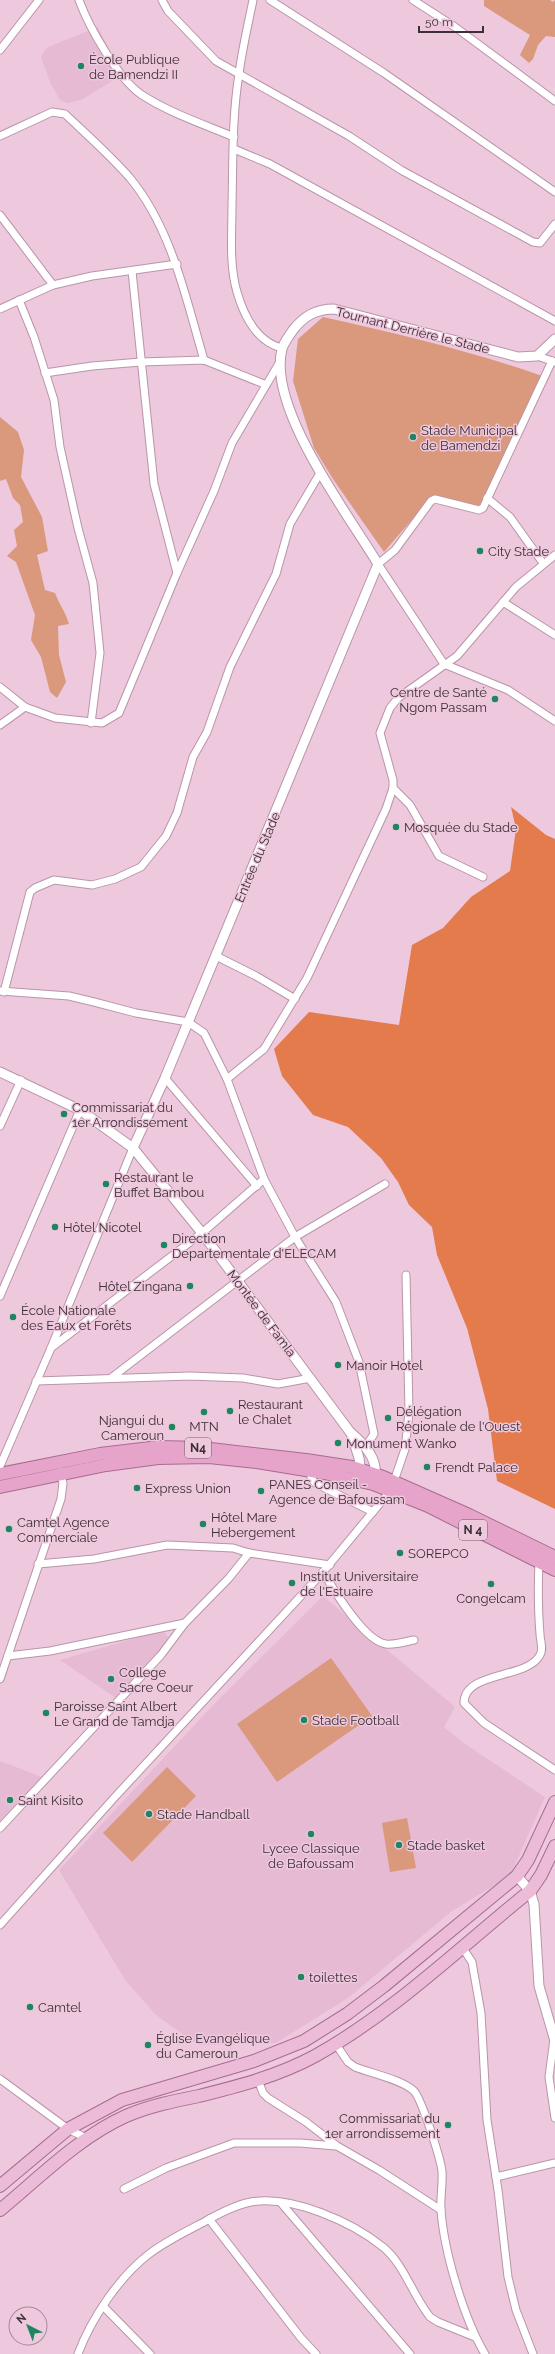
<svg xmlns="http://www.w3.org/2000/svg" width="555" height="2354" font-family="Raleway,sans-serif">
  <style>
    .built { fill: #e7bad3 }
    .green { fill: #da987c }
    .forest { fill: #e47b4c }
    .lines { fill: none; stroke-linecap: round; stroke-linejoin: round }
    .minor-casing { stroke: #b995a9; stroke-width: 9 }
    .tertiary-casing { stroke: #b995a9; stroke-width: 11 }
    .primary-casing { stroke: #a76c8f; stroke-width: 14 }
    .trunk-casing { stroke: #a76c8f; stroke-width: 14 }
    .minor { stroke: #fff; stroke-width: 7 }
    .tertiary { stroke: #fff; stroke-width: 9 }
    .primary { stroke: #ecbbd8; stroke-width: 12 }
    .trunk { stroke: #e6a4cb; stroke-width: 12 }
    .poi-dot { fill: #1e8560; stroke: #eec8dd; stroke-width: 1.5 }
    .labels { text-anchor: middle; stroke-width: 3; stroke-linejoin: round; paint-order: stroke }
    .shield { fill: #eec8dd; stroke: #725d69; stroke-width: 1 }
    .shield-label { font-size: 12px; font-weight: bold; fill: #3d2f37 }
    .poi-label { font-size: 13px; fill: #3d2f37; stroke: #eec8dd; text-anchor: start }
    .street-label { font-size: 13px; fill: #3d2f37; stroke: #eec8dd }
  </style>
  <rect width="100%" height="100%" fill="#eec8dd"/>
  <g class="built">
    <polygon points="98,27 122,75 81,100 67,103 60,100 50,82 41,57 46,48"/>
    <polygon points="323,1596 455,1707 444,1727 462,1742 545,1797 510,1876 452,1911 348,1998 276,2043 198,2045 156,2015 125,1980 59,1870 216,1702"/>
    <polygon points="163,1630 170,1641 116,1698 60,1660"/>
    <polygon points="0,1761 42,1777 0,1823"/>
  </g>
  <g class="green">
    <polygon points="484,0 550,0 553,2 555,0 555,37 546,36 538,45 533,59 529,63 520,55 530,35 484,6"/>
    <path d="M323 317C398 334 472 351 545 377L481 508 437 497 427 502 384 552 333 479 314 448 293 381 298 339Z"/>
    <path d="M0 417 18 432 24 450 21 477 42 517 48 551 37 555 45 590 55 593C59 604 66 613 69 624L58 626 59 655 66 682 57 698 50 692 41 657 31 640 35 615 16 562 7 556 17 546 14 530 23 522 20 505 13 498 6 479 0 481Z"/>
    <polygon points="331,1658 372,1716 277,1782 237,1724"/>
    <polygon points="167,1767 196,1796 132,1862 103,1833"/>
    <polygon points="407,1818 416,1868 390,1872 382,1823"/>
  </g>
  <polygon class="forest" points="511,807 546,835 555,839 555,1509 497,1481 488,1409 467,1328 437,1255 432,1227 409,1205 398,1182 381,1158 348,1127 313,1115 282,1076 274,1049 309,1012 399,1025 412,945 443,928 471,897 510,871 516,829"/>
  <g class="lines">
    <defs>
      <g id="minor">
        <path d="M79 0C89 27 118 79 142 95 170 113 203 124 234 137"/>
        <polyline points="162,0 168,11 216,61 349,136 401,170 533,242 540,243 555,224"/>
        <path d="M253 0C248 25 242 50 239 74 232 117 233 161 232 205 232 233 229 265 237 292 244 316 257 342 282 348"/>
        <polyline points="270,0 384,73 555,192"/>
        <polyline points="413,0 455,27 555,101"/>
        <polyline points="0,50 39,0"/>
        <path d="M0 136 52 112 65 114C87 135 110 155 130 178 172 229 186 299 204 360"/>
        <polyline points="234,149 270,164 555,321"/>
        <polyline points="0,215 53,285"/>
        <polyline points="132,271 154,484 177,573"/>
        <polyline points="19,300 34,337 54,400 60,447 78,528 93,583 100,653 91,723"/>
        <polyline points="0,309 53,285 92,276 177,264"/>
        <polyline points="537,356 555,362"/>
        <polyline points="552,361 483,508 479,510 435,499 431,501 395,550 378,564 444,664 508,690 555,721"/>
        <polyline points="45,373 92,366 141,362 204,360 264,384"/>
        <polyline points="487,498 510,517 543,563"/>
        <polyline points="503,602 555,635"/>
        <polyline points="0,687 25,707 55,718 102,723 119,713 177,573 214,491 232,443 281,360"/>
        <polyline points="0,725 25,707"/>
        <polyline points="393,788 410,805 439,856 483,877"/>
        <polyline points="216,956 256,976 295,999"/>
        <polyline points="0,991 69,996 94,1002 136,1013 188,1022 204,1033 227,1079 264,1179 295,1237 336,1302 359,1362 374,1434 368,1443 360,1446"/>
        <polyline points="4,992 30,892 35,888 54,880 92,885 115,879 141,867 166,836 177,813 193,757 207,732 230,667 276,574 290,524 320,473"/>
        <polyline points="165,1078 257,1186"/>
        <polyline points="227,1079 264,1049 307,978 386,809 393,788 393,780 380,733 390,708 398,698 457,656 516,587 555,555"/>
        <polyline points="0,1126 21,1080"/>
        <polyline points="0,1296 80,1110"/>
        <polyline points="51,1348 202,1233 264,1179"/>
        <polyline points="111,1378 295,1237 385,1184"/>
        <polyline points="36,1381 190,1376 243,1378 278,1384 311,1378"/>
        <polyline points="0,1466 51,1348 133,1148"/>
        <polyline points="310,1468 311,1477 315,1483 373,1512"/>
        <path d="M539 1561C538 1585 538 1610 540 1634 540 1641 544 1649 540 1655 528 1679 464 1671 464 1703L484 1723 555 1770"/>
        <polyline points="38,1564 94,1559 167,1545 233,1548 249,1553 330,1565"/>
        <path d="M323 1572C334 1590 364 1641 386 1644 395 1645 404 1642 414 1640"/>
        <polyline points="8,1656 50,1651 185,1623"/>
        <polyline points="0,1679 61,1499 63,1483 60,1472"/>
        <polyline points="0,1828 161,1655 185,1623 229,1578 249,1553"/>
        <polyline points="0,1925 114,1798 323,1572 391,1490 405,1449 409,1413 406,1275"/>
        <polyline points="462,1947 472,1962 481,2013 487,2120 498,2190 508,2277 516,2310 533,2354"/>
        <polyline points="554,2039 549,2077 555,2118"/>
        <path d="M335 2043 348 2062 355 2067C370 2073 403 2080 414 2091 422 2100 440 2157 442 2171 443 2184 440 2197 441 2210 444 2252 464 2319 485 2354"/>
        <polyline points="0,2079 68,2129 86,2138"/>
        <polyline points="258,2080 263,2093 268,2098 306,2122 337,2146 379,2170 441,2210"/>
        <polyline points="496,2177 555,2163"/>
        <polyline points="124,2189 166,2168 234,2143 300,2143 336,2146"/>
        <polyline points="282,2204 410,2354"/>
        <polyline points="209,2219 301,2338 316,2354"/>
        <polyline points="103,2306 150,2354"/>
        <path d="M78 2354C91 2319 119 2277 149 2254 166 2241 185 2232 204 2222 218 2214 235 2205 251 2202 292 2195 352 2222 383 2247 404 2264 413 2296 430 2317L438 2322 475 2337"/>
      </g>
      <g id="tertiary">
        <path d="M0 1072 80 1110 133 1148 202 1233 350 1432C364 1444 380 1460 374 1480"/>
        <path d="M133 1148 165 1078 378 564C348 514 267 408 282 349 284 342 289 336 293 330 304 316 316 309 334 309L518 357 537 356 555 339"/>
        <polyline points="351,1433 359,1458 361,1475"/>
        <polyline points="517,1876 530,1891 534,1904 539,1986 555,2041"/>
      </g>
      <g id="primary">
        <polyline points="0,2186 68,2129 122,2100 254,2061 304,2041 347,2014 384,1986 517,1876 528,1860 555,1802"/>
        <path d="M0 2210C40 2177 79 2137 126 2116 149 2106 174 2101 199 2096 239 2086 278 2076 315 2056 394 2012 460 1947 530 1891L541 1875 555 1846"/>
      </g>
      <g id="trunk">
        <polyline points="0,1474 100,1454 159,1447 202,1448 306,1460 352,1467 383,1477 469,1515 555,1557"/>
        <polyline points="0,1487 106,1465 158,1458 209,1457 257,1462 324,1473 373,1484 428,1506 555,1570"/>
      </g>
    </defs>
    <use href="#minor" class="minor-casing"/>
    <use href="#tertiary" class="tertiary-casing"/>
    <use href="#primary" class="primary-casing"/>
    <use href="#trunk" class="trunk-casing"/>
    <use href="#minor" class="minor"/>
    <use href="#tertiary" class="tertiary"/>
    <use href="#primary" class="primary"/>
    <use href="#trunk" class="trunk"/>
  </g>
  <g class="poi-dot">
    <circle cx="81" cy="66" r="4"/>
    <circle cx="413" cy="437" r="4"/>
    <circle cx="480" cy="551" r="4"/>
    <circle cx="495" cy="699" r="4"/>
    <circle cx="396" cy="827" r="4"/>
    <circle cx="64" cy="1114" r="4"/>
    <circle cx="106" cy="1184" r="4"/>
    <circle cx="55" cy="1227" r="4"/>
    <circle cx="164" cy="1245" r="4"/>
    <circle cx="190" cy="1286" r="4"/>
    <circle cx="13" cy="1317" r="4"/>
    <circle cx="338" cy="1365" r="4"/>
    <circle cx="230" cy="1411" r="4"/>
    <circle cx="204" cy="1412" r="4"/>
    <circle cx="388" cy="1418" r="4"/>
    <circle cx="172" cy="1427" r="4"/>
    <circle cx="338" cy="1443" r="4"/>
    <circle cx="427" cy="1467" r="4"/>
    <circle cx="137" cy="1488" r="4"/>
    <circle cx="261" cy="1491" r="4"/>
    <circle cx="203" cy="1524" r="4"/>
    <circle cx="9" cy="1529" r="4"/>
    <circle cx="400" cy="1553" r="4"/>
    <circle cx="292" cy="1583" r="4"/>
    <circle cx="491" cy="1584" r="4"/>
    <circle cx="111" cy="1679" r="4"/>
    <circle cx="46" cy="1713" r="4"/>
    <circle cx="304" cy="1720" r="4"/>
    <circle cx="10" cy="1800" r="4"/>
    <circle cx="149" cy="1814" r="4"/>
    <circle cx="311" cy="1834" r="4"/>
    <circle cx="399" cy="1845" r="4"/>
    <circle cx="301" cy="1977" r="4"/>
    <circle cx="30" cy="2007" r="4"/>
    <circle cx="148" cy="2045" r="4"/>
    <circle cx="448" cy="2125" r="4"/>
  </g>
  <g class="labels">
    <g class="shield">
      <rect x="185" y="1438" width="26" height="20" rx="3"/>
      <rect x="459" y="1520" width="28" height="20" rx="3"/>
    </g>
    <g class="shield-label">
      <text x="198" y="1452">N4</text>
      <text x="473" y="1534">N 4</text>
    </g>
    <g class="poi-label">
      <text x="89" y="64">École Publique<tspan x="89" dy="15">de Bamendzi II</tspan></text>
      <text x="421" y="435">Stade Municipal<tspan x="421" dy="15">de Bamendzi</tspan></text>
      <text x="488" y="556">City Stade</text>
      <text x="487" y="697" text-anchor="end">Centre de Santé<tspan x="487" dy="15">Ngom Passam</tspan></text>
      <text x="404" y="832">Mosquée du Stade</text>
      <text x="72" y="1112">Commissariat du<tspan x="72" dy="15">1er Arrondissement</tspan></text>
      <text x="114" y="1182">Restaurant le<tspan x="114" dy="15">Buffet Bambou</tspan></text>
      <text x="63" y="1232">Hôtel Nicotel</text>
      <text x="172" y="1243">Direction<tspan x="172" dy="15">Departementale d'ELECAM</tspan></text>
      <text x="182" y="1291" text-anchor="end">Hôtel Zingana</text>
      <text x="21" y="1315">École Nationale<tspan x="21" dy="15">des Eaux et Forêts</tspan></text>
      <text x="346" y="1370">Manoir Hotel</text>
      <text x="238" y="1409">Restaurant<tspan x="238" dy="15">le Chalet</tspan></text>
      <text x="396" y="1416">Délégation<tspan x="396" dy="15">Régionale de l'Ouest</tspan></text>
      <text x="164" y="1425" text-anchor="end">Njangui du<tspan x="164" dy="15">Cameroun</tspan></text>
      <text x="204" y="1431" text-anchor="middle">MTN</text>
      <text x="346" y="1448">Monument Wanko</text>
      <text x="435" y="1472">Frendt Palace</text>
      <text x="269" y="1489">PANES Conseil -<tspan x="269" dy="15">Agence de Bafoussam</tspan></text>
      <text x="145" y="1493">Express Union</text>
      <text x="211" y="1522">Hôtel Mare<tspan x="211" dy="15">Hebergement</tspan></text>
      <text x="17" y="1527">Camtel Agence<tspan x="17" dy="15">Commerciale</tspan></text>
      <text x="408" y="1558">SOREPCO</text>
      <text x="300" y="1581">Institut Universitaire<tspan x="300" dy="15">de l'Estuaire</tspan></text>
      <text x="491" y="1603" text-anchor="middle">Congelcam</text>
      <text x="119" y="1677">College<tspan x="119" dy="15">Sacre Coeur</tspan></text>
      <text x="54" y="1711">Paroisse Saint Albert<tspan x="54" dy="15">Le Grand de Tamdja</tspan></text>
      <text x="312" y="1725">Stade Football</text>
      <text x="18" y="1805">Saint Kisito</text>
      <text x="157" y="1819">Stade Handball</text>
      <text x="407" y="1850">Stade basket</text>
      <text x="311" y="1853" text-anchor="middle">Lycee Classique<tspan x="311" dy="15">de Bafoussam</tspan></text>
      <text x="309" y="1982">toilettes</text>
      <text x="38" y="2012">Camtel</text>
      <text x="156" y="2043">Église Evangélique<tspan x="156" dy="15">du Cameroun</tspan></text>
      <text x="440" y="2123" text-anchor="end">Commissariat du<tspan x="440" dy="15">1er arrondissement</tspan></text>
    </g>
    <g class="street-label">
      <text transform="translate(413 330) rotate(14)" y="5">Tournant Derrière le Stade</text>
      <text transform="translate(257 857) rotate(-67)" y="5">Entrée du Stade</text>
      <text transform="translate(262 1313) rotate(53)" y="5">Montée de Famla</text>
    </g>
  </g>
  <g transform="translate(28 2326) rotate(318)"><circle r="19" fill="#eec8dd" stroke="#a78b9b"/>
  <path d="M0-3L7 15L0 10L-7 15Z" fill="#1e8560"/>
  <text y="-6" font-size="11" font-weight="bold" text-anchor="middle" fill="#3d2f37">N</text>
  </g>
  <path d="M419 26v6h64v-6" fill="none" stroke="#3d2f37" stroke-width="2"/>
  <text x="425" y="26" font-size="12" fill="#3d2f37" stroke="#eec8dd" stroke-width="3" paint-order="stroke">50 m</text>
</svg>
